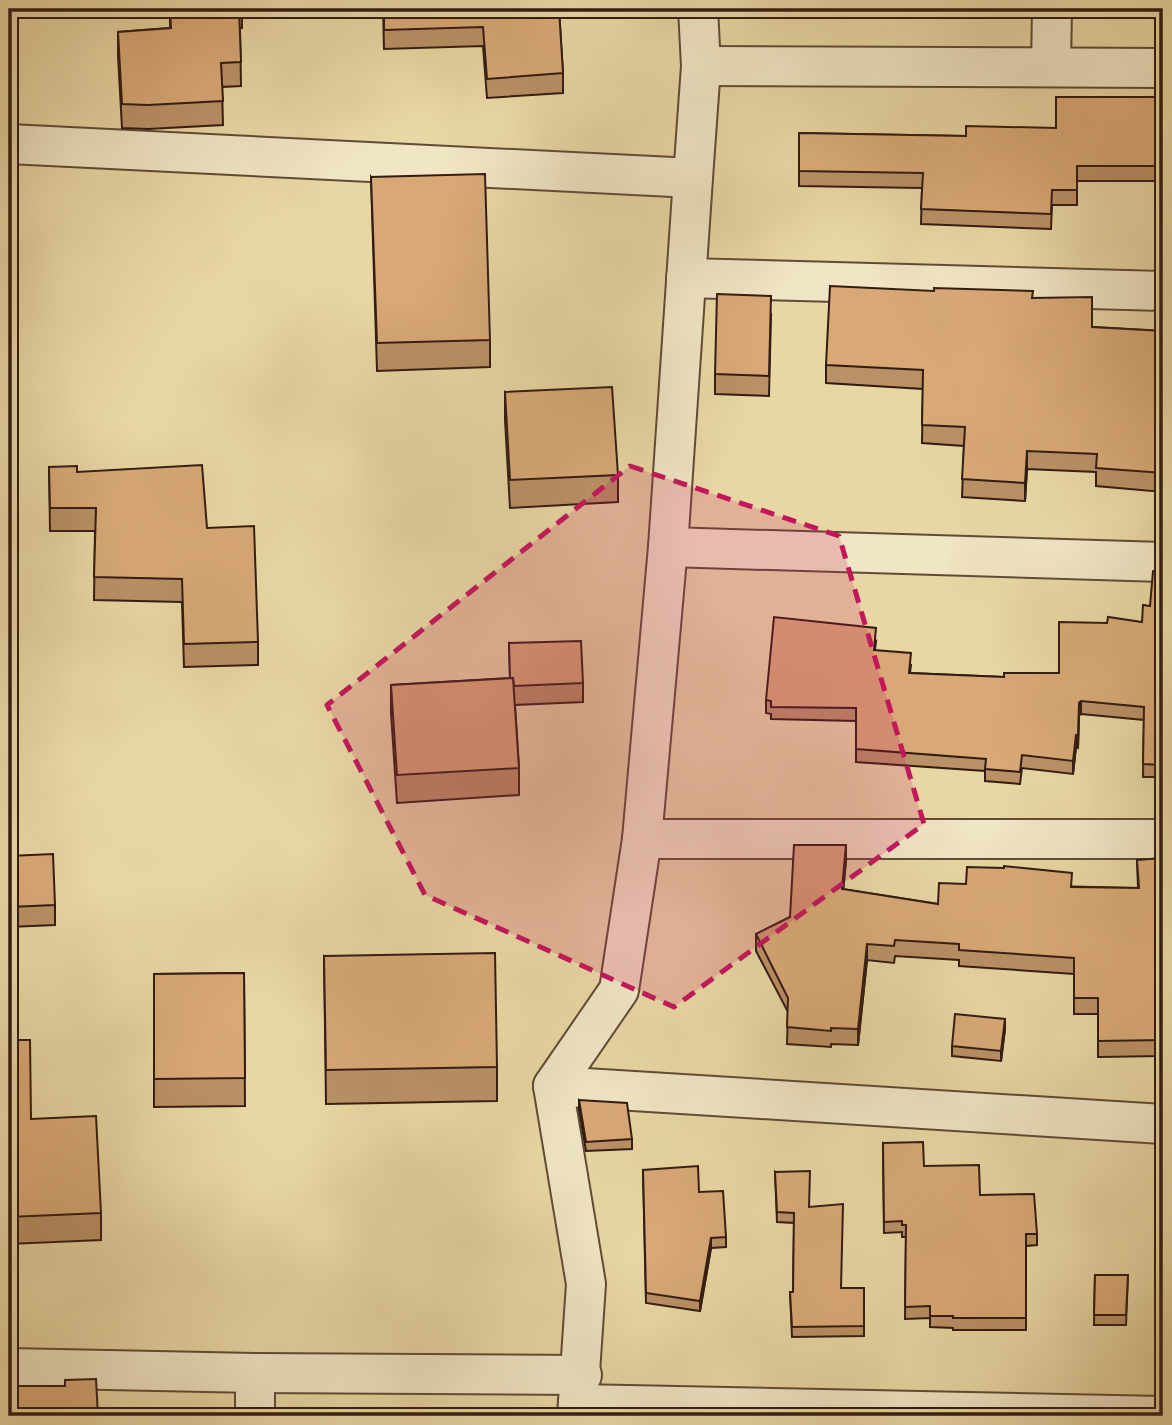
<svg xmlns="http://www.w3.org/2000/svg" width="1172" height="1425" font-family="'Libre Bodoni',serif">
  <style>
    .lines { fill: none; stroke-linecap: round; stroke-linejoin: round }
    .minor-casing { stroke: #604b36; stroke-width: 42 }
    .minor { stroke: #f0e5c4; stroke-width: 38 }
    .wall { fill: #ba9166; stroke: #331c11; stroke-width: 2 }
    .shaded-wall { fill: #977653; stroke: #331c11; stroke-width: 2 }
    .building { fill: #d8a977; stroke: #331c11; stroke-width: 2 }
    .marked { fill: #c2185b; fill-opacity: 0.2; stroke: #c2185b; stroke-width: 5; stroke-dasharray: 14 9; stroke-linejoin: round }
  </style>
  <rect width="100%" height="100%" fill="#e8d7a4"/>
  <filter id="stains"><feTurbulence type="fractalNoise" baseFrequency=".00286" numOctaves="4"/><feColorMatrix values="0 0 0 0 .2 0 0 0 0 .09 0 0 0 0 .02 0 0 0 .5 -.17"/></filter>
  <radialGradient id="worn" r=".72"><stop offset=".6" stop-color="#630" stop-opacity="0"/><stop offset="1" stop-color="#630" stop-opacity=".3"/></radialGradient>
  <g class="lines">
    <defs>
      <g id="minor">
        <polyline points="701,66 1163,68"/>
        <polyline points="1051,66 1052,9"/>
        <polyline points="9,144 693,178"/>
        <polyline points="686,278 1163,291"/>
        <polyline points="668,547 1163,562"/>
        <polyline points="642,839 1163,839"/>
        <polyline points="553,1086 1163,1124"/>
        <polyline points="9,1368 255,1373 582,1375"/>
        <polyline points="255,1373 255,1416"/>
        <polyline points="578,1404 1163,1416"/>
        <polyline points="577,1416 586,1284 553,1086 619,990 642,839 668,547 693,178 701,66 698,9"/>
      </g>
    </defs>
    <use href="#minor" class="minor-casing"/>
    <use href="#minor" class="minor"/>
  </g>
  <g class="wall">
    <polygon points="9,9 15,82 15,110 9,110"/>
    <polygon points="170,9 242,9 242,28 240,28 241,86 222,87 223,125 148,129 122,128 118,56 118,32 170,28"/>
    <polygon points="383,9 559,9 563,73 563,93 487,98 483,46 384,49"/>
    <rect x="738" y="9" width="25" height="6"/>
    <polygon points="844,9 906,9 845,18"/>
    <polygon points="1163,97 1163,181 1077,181 1077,205 1052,205 1051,229 921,224 922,188 799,186 799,133 966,136 1056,128"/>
    <polygon points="371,177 490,340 490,367 377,371"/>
    <polygon points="1033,298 1092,327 1163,331 1163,492 1096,486 1096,472 1027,469 1025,501 962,497 964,446 922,443 923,389 826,383 826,365"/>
    <polygon points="771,315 769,396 715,394 715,374"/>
    <polygon points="505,392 618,475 618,502 510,508 505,420"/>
    <polygon points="49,467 77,472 207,528 258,642 258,665 184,667 182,602 94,600 95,531 50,531"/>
    <polygon points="1163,569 1163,777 1143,777 1144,720 1081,714 1079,715 1078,748 1076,747 1073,774 1022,768 1020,784 985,781 985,771 856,762 856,721 771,719 771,714 766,713 766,700 876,641 875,650 911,665 910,673 1004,677 1059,673 1107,623 1142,622 1150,606"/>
    <polygon points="509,643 583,683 583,702 515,705 519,768 519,795 397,803 391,713 391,685 510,678"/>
    <polygon points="9,856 55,905 55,925 9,927"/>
    <polygon points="1163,858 1163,1056 1098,1057 1098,1014 1074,1014 1074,974 959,966 959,960 895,956 894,963 867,960 858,1045 831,1044 831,1047 787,1044 788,1012 756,951 756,934 790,917 846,861 843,889 938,904 966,884 1138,888 1137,860"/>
    <polygon points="324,956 497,1067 497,1101 326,1104"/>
    <polygon points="244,973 245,1106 154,1107 154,974"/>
    <polygon points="1005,1029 1001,1061 952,1056 952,1046"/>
    <polygon points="9,1040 31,1119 101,1213 101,1240 9,1244"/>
    <polygon points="579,1100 632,1139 632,1149 586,1151 579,1110"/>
    <polygon points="883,1143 924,1166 980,1195 1037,1234 1037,1245 1026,1246 1026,1330 953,1330 953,1328 930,1327 930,1318 905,1319 906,1237 902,1237 902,1232 884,1233"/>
    <polygon points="643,1170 699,1192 726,1237 726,1247 711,1248 700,1311 646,1303"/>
    <polygon points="775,1172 809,1207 841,1288 864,1288 864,1336 792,1337 790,1292 793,1292 794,1223 777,1222"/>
    <polygon points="1095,1275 1128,1275 1126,1325 1094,1325"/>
  </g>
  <g class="shaded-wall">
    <polygon points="1027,451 1027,469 1025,501 1025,483"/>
    <polygon points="1081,701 1081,714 1079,715 1078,748 1079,703"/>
    <polygon points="1076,735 1076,747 1073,774 1073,761"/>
    <polygon points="846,845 846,861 842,905 842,889"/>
    <polygon points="867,944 867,960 858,1045 858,1029"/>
    <polygon points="1005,1019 1005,1029 1001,1061 1001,1051"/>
    <polygon points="711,1238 711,1248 700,1311 700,1301"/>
  </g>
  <g class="building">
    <polygon points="9,9 11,9 15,82 9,82"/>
    <polygon points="170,9 239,9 241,62 221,63 223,101 148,105 122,104 118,32 171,28"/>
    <polygon points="384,9 559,9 563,73 487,79 483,27 384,30"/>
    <polygon points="1056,97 1163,97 1163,166 1077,166 1077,190 1052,190 1051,214 921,209 923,173 799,171 799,133 966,136 966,126 1056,128"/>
    <polygon points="485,174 490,340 377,343 371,177"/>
    <polygon points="830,286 934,291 934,288 1033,291 1032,298 1092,297 1092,327 1163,331 1163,473 1096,468 1097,454 1027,451 1025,483 962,479 965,427 922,425 923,370 826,365"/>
    <polygon points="717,294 771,296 769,376 715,374"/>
    <polygon points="612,387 618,475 510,480 505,392"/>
    <polygon points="202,465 207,528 254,526 258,642 184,644 182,579 94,577 96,508 50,508 49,467 77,466 77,472"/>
    <polygon points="1163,569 1163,765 1143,764 1144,707 1081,701 1079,703 1078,735 1076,735 1073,761 1022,755 1020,772 985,769 986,759 856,749 856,708 771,707 771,701 766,700 774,617 876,628 874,650 911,653 909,673 1004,677 1004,673 1059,673 1059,622 1107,623 1108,617 1142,622 1143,605 1150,606 1153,571"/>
    <polygon points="581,641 583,683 514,686 513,678 510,678 509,643"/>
    <polygon points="513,678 519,768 397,775 391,685"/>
    <polygon points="794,845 846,845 842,889 938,904 939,883 966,884 967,867 1004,868 1004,866 1072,873 1071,887 1139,888 1137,860 1163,858 1163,1040 1098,1041 1098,998 1074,998 1074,958 959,950 959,944 895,940 894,946 867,944 858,1029 831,1028 831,1031 787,1027 788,998 756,934 790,917"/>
    <polygon points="53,854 55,905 9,907 9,856"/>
    <polygon points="495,953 497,1067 326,1070 324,956"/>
    <polygon points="244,973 245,1078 154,1079 154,974"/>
    <polygon points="955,1014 1005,1019 1001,1051 952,1046"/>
    <polygon points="9,1040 30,1040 31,1119 96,1116 101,1213 9,1217"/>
    <polygon points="579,1100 627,1103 632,1139 586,1142"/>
    <polygon points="923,1142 924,1166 979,1165 980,1195 1034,1194 1037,1234 1026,1234 1026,1318 953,1318 953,1316 930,1316 930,1306 905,1307 906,1225 902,1225 902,1221 884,1222 883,1143"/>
    <polygon points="698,1166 699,1192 723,1191 726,1237 711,1238 700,1301 646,1293 643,1170"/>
    <polygon points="810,1171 809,1207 843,1204 841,1288 864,1288 864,1326 792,1327 790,1292 793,1292 794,1213 777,1212 775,1172"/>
    <polygon points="1095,1275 1128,1275 1126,1315 1094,1315"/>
    <polygon points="96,1379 98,1416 9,1416 9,1386 65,1386 65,1380"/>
  </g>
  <path class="marked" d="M630 466 839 536 924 824 674 1007 425 895 327 705Z"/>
  <rect width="1172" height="1425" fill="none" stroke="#e8d7a4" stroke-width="35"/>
  <rect x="10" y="10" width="1151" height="1404" fill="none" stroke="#331c11" stroke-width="3.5"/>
  <rect x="18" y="18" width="1137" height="1390" fill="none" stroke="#331c11" stroke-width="2"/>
  <rect width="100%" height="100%" filter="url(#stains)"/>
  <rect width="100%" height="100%" fill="url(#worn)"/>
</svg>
